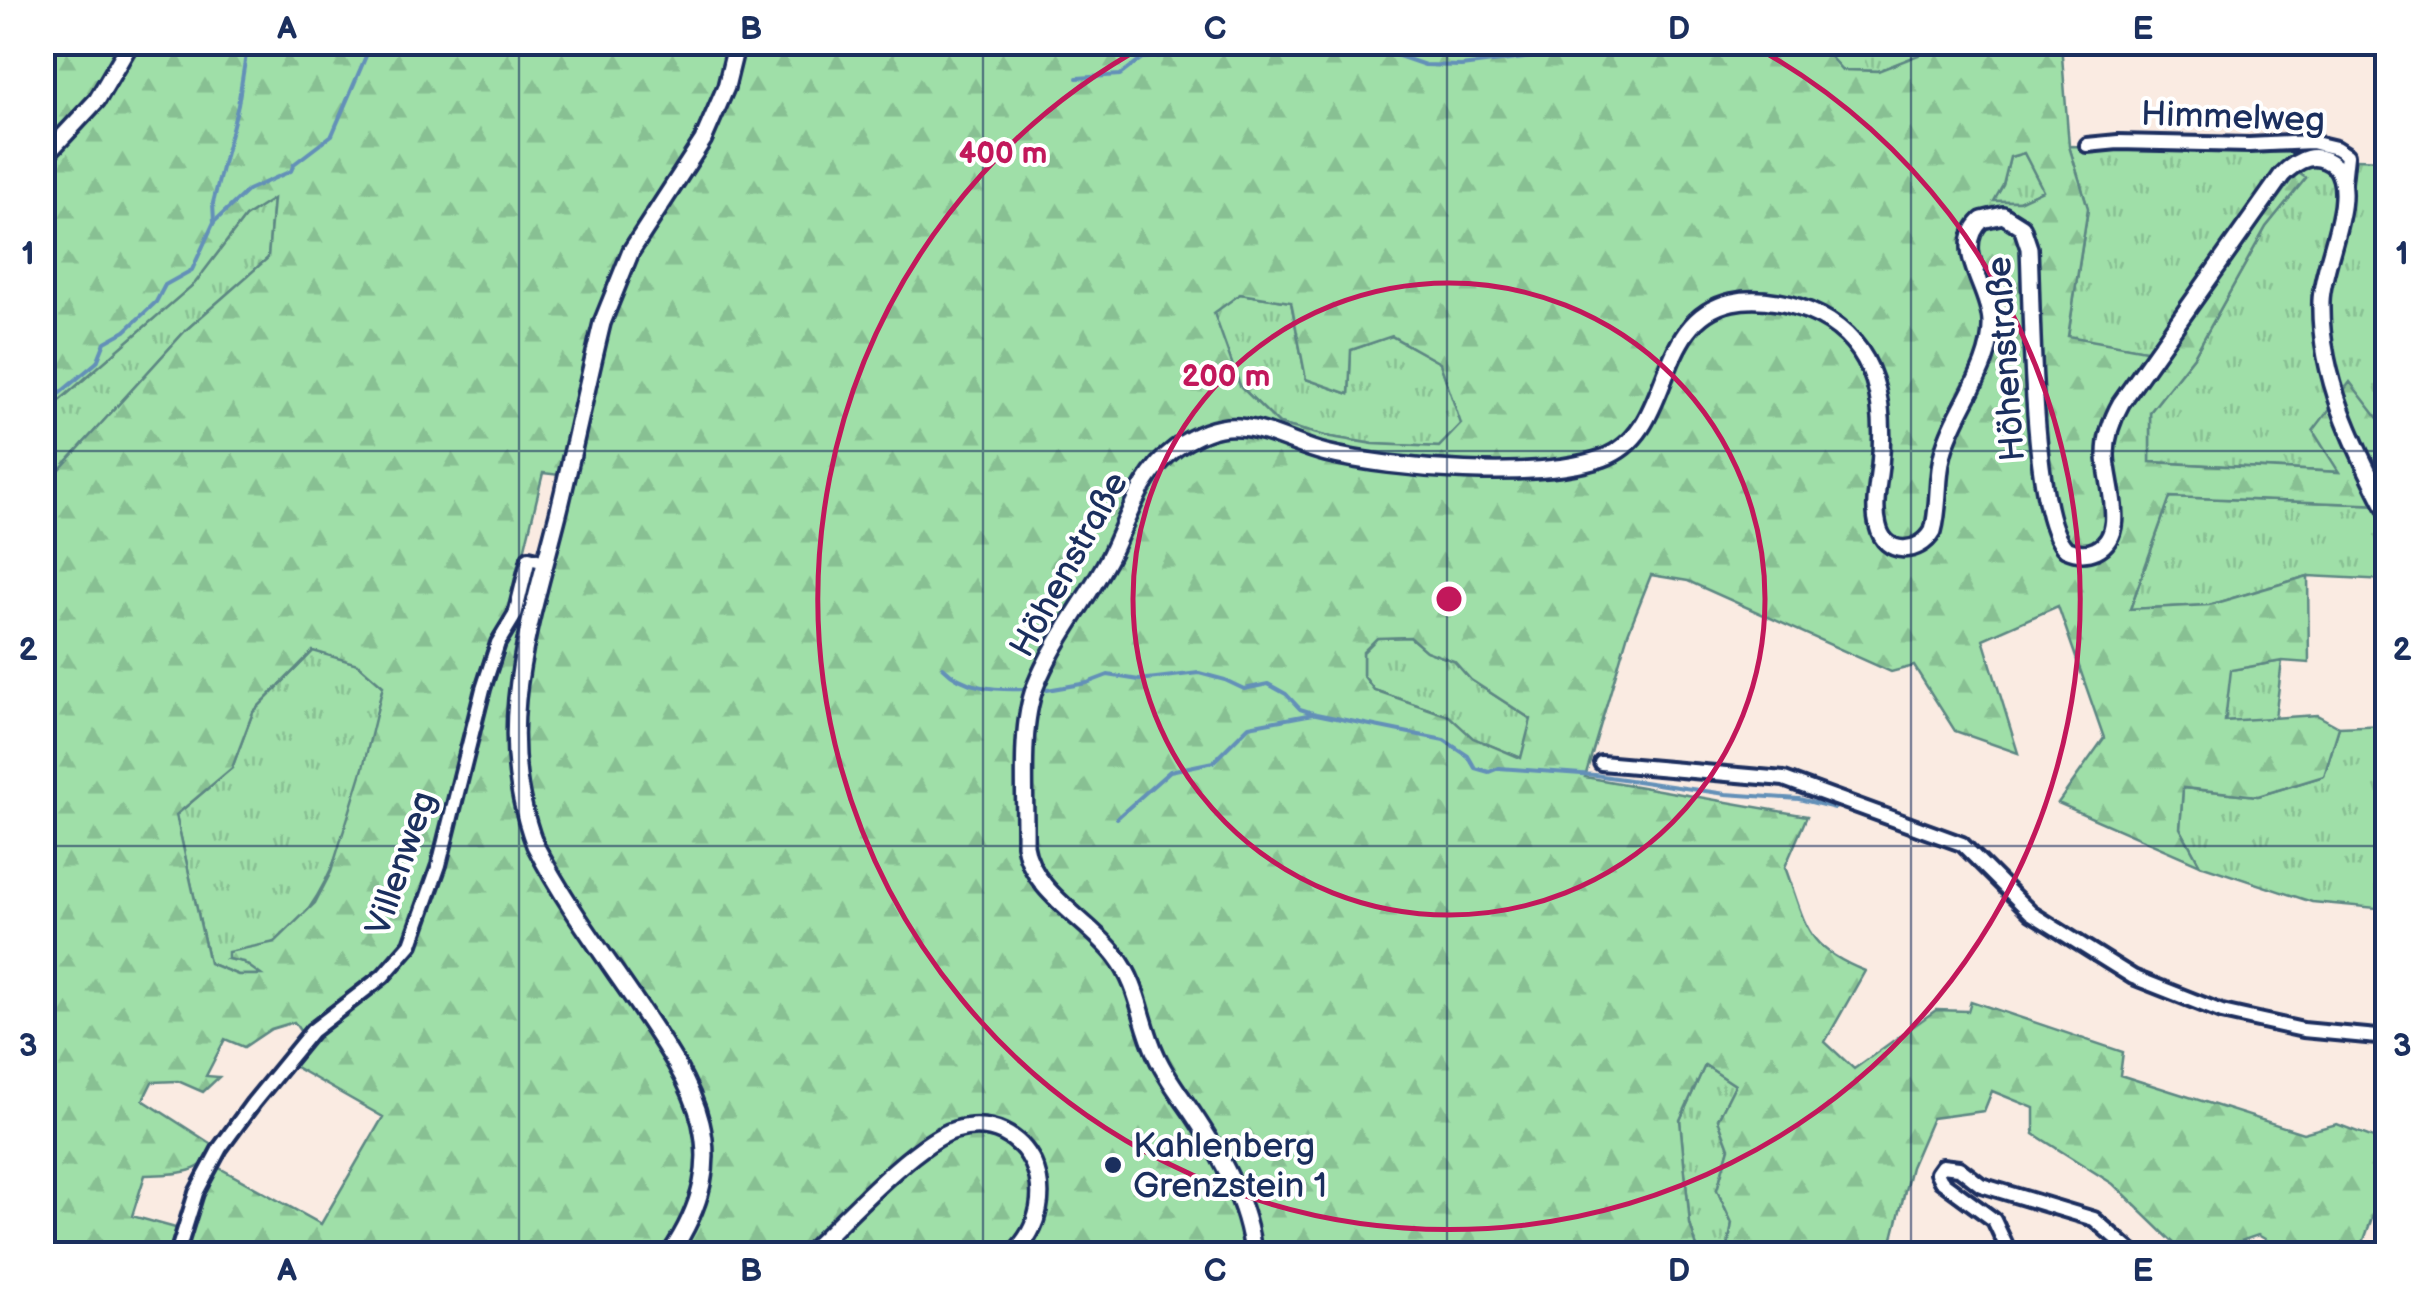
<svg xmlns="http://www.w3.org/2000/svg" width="2430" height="1297" font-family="'Balsamiq Sans',sans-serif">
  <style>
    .grass { fill: url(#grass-tufts); stroke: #5d8783; stroke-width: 2.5 }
    .forest { fill: url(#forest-firs); stroke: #5d8783; stroke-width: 2.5; fill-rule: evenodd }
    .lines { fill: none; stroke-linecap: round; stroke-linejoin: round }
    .stream { stroke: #6390b8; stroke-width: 4 }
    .minor-casing { stroke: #1b2f5e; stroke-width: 20 }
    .tertiary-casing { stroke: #1b2f5e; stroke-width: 22 }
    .minor { stroke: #fff; stroke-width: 12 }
    .tertiary { stroke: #fff; stroke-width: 15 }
    .grid { fill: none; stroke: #1b2f5e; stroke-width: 2.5; stroke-opacity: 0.55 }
    .ring { fill: none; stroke: #c2185b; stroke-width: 5 }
    .poi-dot { fill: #1b2f5e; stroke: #fff; stroke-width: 4 }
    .labels { text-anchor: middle; stroke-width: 8; stroke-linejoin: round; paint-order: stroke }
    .street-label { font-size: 35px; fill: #1b2f5e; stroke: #fff }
    .poi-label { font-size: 35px; fill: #1b2f5e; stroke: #fff; text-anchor: start }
    .centre { fill: #c2185b; stroke: #fff; stroke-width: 5 }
    .ring-label { font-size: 30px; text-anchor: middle; font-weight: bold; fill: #c2185b; stroke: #fff; stroke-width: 8; stroke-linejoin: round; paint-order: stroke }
    .neatline { fill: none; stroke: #1b2f5e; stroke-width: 4 }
    .grid-label { font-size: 32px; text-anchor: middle; font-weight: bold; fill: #1b2f5e }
  </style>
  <defs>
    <pattern id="grass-tufts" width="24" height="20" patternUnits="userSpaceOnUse" patternTransform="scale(2.5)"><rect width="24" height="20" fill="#9fdfa8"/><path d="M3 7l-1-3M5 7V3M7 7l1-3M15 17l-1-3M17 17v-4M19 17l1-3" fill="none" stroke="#88c093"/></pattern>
    <pattern id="forest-firs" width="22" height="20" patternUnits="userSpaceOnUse" patternTransform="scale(2.5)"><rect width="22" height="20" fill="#9fdfa8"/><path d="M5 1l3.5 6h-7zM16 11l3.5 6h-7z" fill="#88c093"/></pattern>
  </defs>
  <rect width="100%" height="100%" fill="#faebe2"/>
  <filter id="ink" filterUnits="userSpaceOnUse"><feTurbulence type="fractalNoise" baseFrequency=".01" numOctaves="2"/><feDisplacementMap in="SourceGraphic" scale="20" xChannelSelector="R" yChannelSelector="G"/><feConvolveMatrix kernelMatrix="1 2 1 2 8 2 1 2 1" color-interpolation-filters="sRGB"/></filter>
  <g filter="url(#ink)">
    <g class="grass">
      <polygon points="1939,42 1940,47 1879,71 1842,70 1817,43"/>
      <polygon points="2069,146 2297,153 2151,351 2068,337 2088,209"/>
      <polygon points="2024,153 2044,190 2019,201 1993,201 2003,185 2010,157"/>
      <polygon points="2322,158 2387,160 2387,430 2341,472 2150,462 2150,412 2194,356 2266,227 2305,178 2297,172"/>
      <polygon points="273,198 268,258 186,330 43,488 42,427 52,407 195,283 245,217"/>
      <polygon points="1240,294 1291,302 1306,379 1349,394 1351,350 1391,336 1440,363 1462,424 1439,447 1373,444 1325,436 1279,424 1240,386 1213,313"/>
      <polygon points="2170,497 2387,505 2387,580 2308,576 2209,605 2130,609"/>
      <polygon points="1410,637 1426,651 1454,661 1471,680 1532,720 1521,758 1472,738 1449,716 1374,690 1363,675 1363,652 1377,638"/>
      <path d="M314 650 358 664 383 686C366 757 341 907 272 943 258 950 242 954 228 959L243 962 263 975H238L209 963 176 815 232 768 253 712Z"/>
      <polygon points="2282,661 2275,719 2225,721 2230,670"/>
      <polygon points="2387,725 2387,909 2312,902 2200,865 2180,828 2183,788 2258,796 2324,776 2339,727"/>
      <polygon points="1705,1065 1735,1085 1718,1119 1729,1148 1717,1190 1732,1223 1727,1254 1699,1254 1690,1224 1680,1120"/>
    </g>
    <path class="forest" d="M1817 42 1842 70 1878 71 1939 47V43H2061L2069 146 2088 208 2068 336 2151 351 2152 370 2297 172 2306 178 2266 227 2194 356 2150 412V462L2339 472 2313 431 2350 382 2387 430V505L2170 497 2130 609 2209 605 2308 576 2309 663 2282 661 2231 670 2225 721 2317 715 2339 727 2324 776 2258 796 2183 788 2180 828 2200 865 2058 803 2104 738 2058 606 1983 639 2018 753 1955 731 1914 666 1891 672 1688 581 1651 575 1628 633 1585 777 1807 816 1785 867C1807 926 1803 946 1865 971L1825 1042 1854 1069 1936 1010 1968 1011 1971 1001 2123 1052 2120 1075 2303 1133 2337 1124 2387 1143V1176L2359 1254H2291L2258 1235 2203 1254H2185L2113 1184 2034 1134V1108L1992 1091 1984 1111 1932 1118 1911 1167 1889 1254H1727L1732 1223 1717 1190 1729 1148 1718 1119 1735 1085 1705 1065 1680 1120 1690 1224 1699 1254H181L183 1240 214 1165 321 1224 383 1117 288 1063 307 1041 294 1022 271 1029 244 1047 225 1039 206 1076 219 1077 203 1092 178 1081 152 1082 143 1100 216 1147C204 1176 172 1174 145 1175L132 1216 179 1229 173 1254H43V488L186 330 268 258 273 199 245 217 195 283 52 407 43 427V43ZM2024 153 2043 190 2019 201H1994L2003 185 2010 157ZM1240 294 1291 302 1306 379 1349 394 1351 350 1392 336 1440 363 1461 424 1439 447 1373 444 1325 436 1279 424 1240 386 1214 313ZM543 473 560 475 537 569 524 562 523 556ZM1410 637 1426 651 1454 661 1471 680 1531 719 1521 758 1473 738 1449 716 1374 690 1363 675V652L1377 638ZM313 651 358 664 383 686 363 768 331 872 315 903 275 942 228 952V959L243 962 261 975H238L209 963 176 815 232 768 253 712Z"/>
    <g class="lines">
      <g class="stream">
        <polyline points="1077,78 1120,75 1142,58 1251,47 1361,43 1425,65 1461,66 1588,50 1689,55 1723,42"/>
        <polyline points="214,222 213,203 238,105 248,42"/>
        <polyline points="42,408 97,362 105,342 125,331 156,302 165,285 192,270 214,222 248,190 291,171 294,164 332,135 372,42"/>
        <path d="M943 667C964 689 995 690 1025 689"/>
        <polyline points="1047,690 1087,683 1108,675 1139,680 1199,673 1225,680 1244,689 1268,684 1286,694 1300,709 1316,714 1444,740 1468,756 1475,768 1489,772 1499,768 1595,775 1726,794 1799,799 1835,808"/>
        <polyline points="1117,818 1170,771 1213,762 1249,726 1313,714"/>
      </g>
      <defs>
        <g id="minor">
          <polyline points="2087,145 2118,142 2249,145 2311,142 2336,148 2347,155 2344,183"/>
          <polyline points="1601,763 1784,779 1962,844 2031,913 2133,977 2222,1012 2303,1030 2388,1038"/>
          <polyline points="177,1254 196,1193 220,1148 253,1103 312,1031 383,976 411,944 439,865 483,689 498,643 515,615 529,558 546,562"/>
          <polyline points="2010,1254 1994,1220 1941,1181 1937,1173 1942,1166 1959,1168 1981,1185 2094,1219 2134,1254"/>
        </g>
        <g id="tertiary">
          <polyline points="42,159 97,100 131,42"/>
          <path d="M670 1254C738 1153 696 1090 636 1002 601 951 563 900 535 845 491 728 530 626 559 510 574 448 587 385 602 323L631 251 703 140 726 87 737 42"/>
          <path d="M808 1254C841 1223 915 1142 955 1130 1029 1109 1070 1199 1013 1254"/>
          <path d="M1253 1254C1248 1203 1221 1156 1193 1114 1180 1095 1165 1076 1156 1055 1140 1021 1140 987 1116 956 1088 919 1032 893 1025 845 1026 798 1019 730 1035 687 1053 641 1087 600 1110 556 1129 517 1140 475 1176 448 1195 435 1217 425 1239 427 1269 429 1297 446 1326 453 1395 470 1536 481 1603 458 1676 432 1651 320 1732 302 1760 296 1794 303 1820 316 1878 346 1886 406 1880 466 1878 485 1873 507 1878 526 1885 556 1919 555 1933 531 1940 506 1936 479 1943 453 1954 410 1993 368 1991 322 1990 287 1951 249 1982 220L2003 215 2022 227 2029 248C2032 303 2031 518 2066 549 2075 553 2085 555 2096 550 2129 534 2106 483 2106 455 2106 436 2112 419 2121 403L2282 175C2299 158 2316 150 2336 167 2358 198 2322 262 2321 301 2319 376 2354 446 2388 512"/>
        </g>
      </defs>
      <use href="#minor" class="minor-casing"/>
      <use href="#tertiary" class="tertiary-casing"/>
      <use href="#minor" class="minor"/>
      <use href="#tertiary" class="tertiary"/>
    </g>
  </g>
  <path class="grid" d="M519 42V1254M983 42V1254M1447 42V1254M1911 42V1254M42 451H2388M42 846H2388"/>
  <g class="ring">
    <circle cx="1449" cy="599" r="316"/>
    <path d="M1750 44A631 631 0 1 1 1148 44"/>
  </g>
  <circle class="poi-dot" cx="1113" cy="1165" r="10"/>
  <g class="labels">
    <g class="street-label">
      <text transform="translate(2233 116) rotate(2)" y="12">Himmelweg</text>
      <text transform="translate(2005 359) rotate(-94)" y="12">Höhenstraße</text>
      <text transform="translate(1068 564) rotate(-61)" y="12">Höhenstraße</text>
      <text transform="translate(400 863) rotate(-71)" y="12">Villenweg</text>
    </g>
    <g class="poi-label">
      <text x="1133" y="1157">Kahlenberg<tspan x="1133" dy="40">Grenzstein 1</tspan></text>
    </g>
  </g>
  <circle cx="1449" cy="599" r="15" class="centre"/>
  <g class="ring-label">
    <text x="1003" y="163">400 m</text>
    <text x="1226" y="386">200 m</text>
  </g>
  <rect width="2430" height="1297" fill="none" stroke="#fff" stroke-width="110"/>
  <rect x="55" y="55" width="2320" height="1187" class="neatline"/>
  <g class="grid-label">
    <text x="287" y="39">A</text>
    <text x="751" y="39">B</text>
    <text x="1215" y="39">C</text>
    <text x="1679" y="39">D</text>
    <text x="2143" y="39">E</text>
    <text x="28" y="264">1</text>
    <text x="2402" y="264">1</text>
    <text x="28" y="660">2</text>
    <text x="2402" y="660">2</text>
    <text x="28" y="1056">3</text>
    <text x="2402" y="1056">3</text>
    <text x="287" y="1281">A</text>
    <text x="751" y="1281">B</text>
    <text x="1215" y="1281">C</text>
    <text x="1679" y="1281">D</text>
    <text x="2143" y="1281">E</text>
  </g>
</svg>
